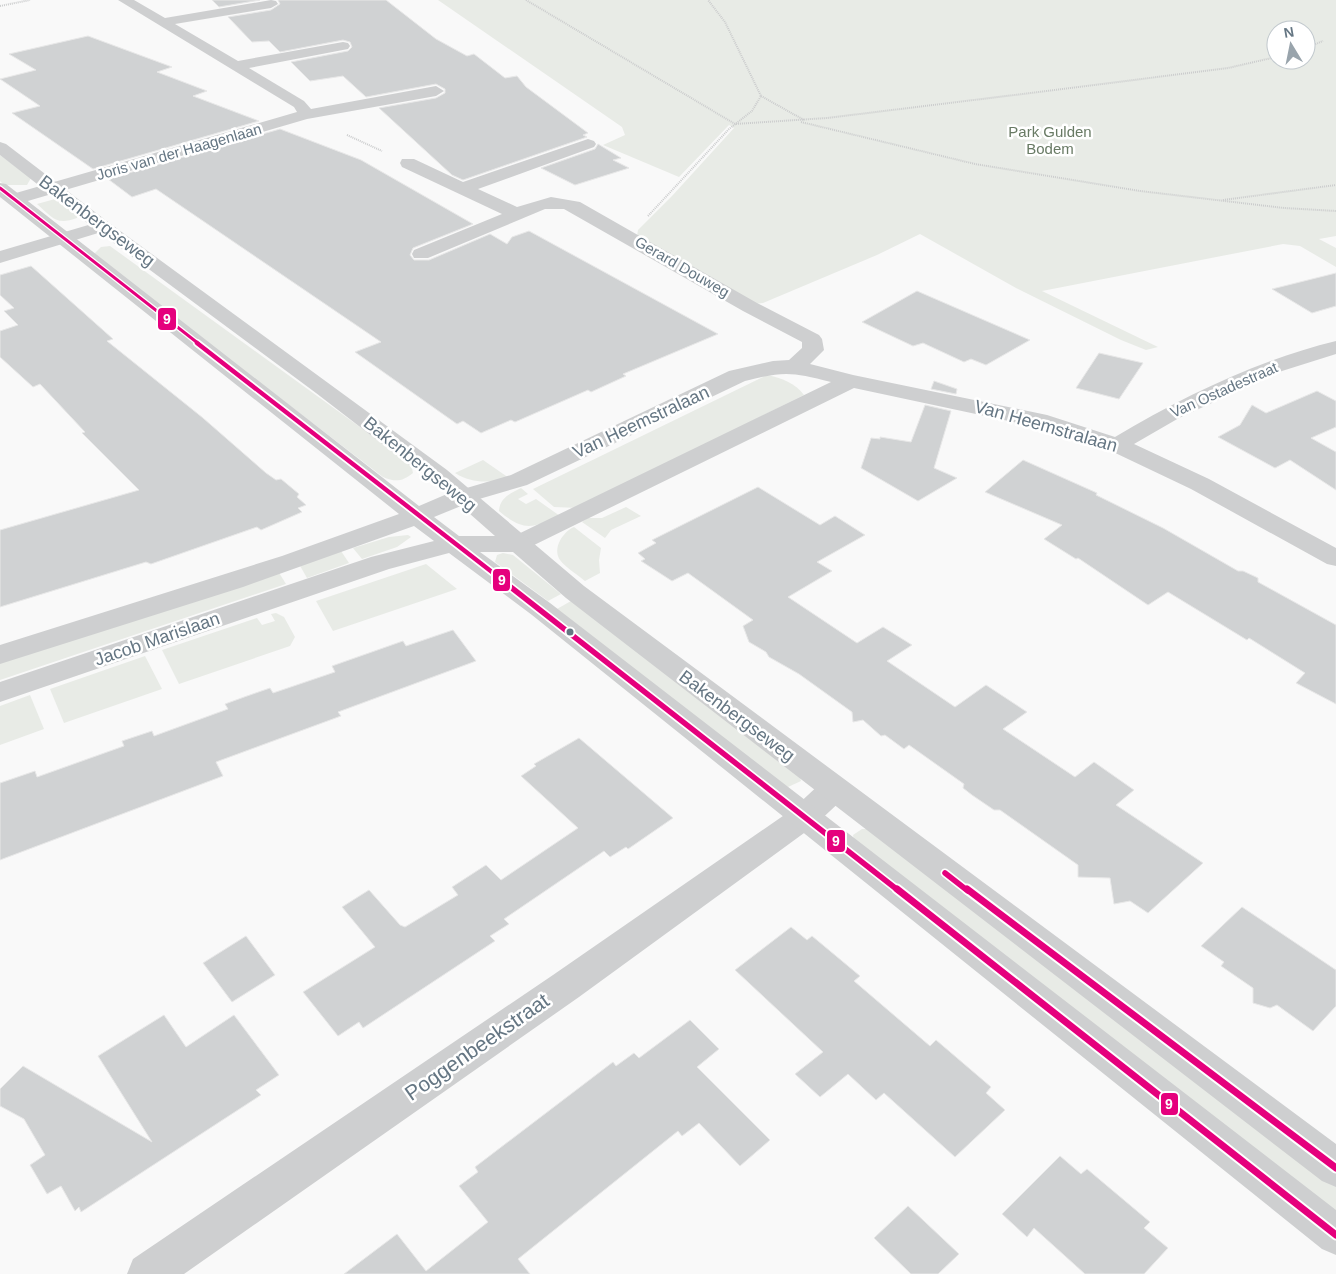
<svg xmlns="http://www.w3.org/2000/svg" width="1336" height="1274" font-family="Helvetica,sans-serif">
  <style>
    .green { fill: #e8ebe6; fill-rule: evenodd }
    .building { fill: #d0d2d3; stroke: #e8e8e8 }
    .lines { fill: none; stroke-linecap: round; stroke-linejoin: round }
    .path { stroke: #cbcccd; stroke-width: 2; stroke-dasharray: 1 1; stroke-linecap: butt }
    .minor { fill: #cecfd0; fill-rule: evenodd }
    .tertiary { fill: #cecfd0; fill-rule: evenodd }
    .bus-1-far3-casing { stroke: #fff; stroke-width: 5.5 }
    .bus-1-far2-casing { stroke: #fff; stroke-width: 8 }
    .bus-1-far1-casing { stroke: #fff; stroke-width: 9 }
    .bus-1-casing { stroke: #fff; stroke-width: 11 }
    .bus-1-far3 { stroke: #e5007d; stroke-width: 3 }
    .bus-1-far2 { stroke: #e5007d; stroke-width: 4.5 }
    .bus-1-far1 { stroke: #e5007d; stroke-width: 5.5 }
    .bus-1 { stroke: #e5007d; stroke-width: 7 }
    .bus-dot { fill: #657683; stroke: #fff; stroke-width: 2 }
    .labels { text-anchor: middle; stroke-width: 5; stroke-linejoin: round; paint-order: stroke }
    .far-park-label { font-size: 15px; fill: #687a64; stroke: #fff }
    .far-street-label { font-size: 15px; fill: #657683; stroke: #fff }
    .street-label { font-size: 18px; fill: #657683; stroke: #fff }
    .near-street-label { font-size: 21px; fill: #657683; stroke: #fff }
    .line-badge { stroke: #fff; stroke-width: 2 }
    .badge-label { font-size: 14px; text-anchor: middle; font-weight: bold; fill: #fff }
  </style>
  <rect width="100%" height="100%" fill="#f9f9f9"/>
  <g class="green">
    <path d="M438 0H1336V236L1319 239 1336 248V267L1300 246 1283 244 1042 291 1158 347 1146 350 1121 340 1016 288 920 234 877 255 763 303 754 304 637 236 638 230 672 196 734 128 729 125 679 177 603 145 625 135 622 127ZM1276 30H1306V60H1276Z"/>
    <polygon points="0,155 31,178 27,185 4,185 0,181"/>
    <path d="M55 199 77 213V218C56 226 52 217 37 204Z"/>
    <path d="M110 246 411 464 413 473C402 482 395 482 383 477L93 255 101 247Z"/>
    <path d="M767 375C782 378 795 383 804 395L578 508 554 507 533 489Z"/>
    <path d="M483 460 509 478C489 483 473 484 455 473Z"/>
    <path d="M521 488 528 494 518 499 526 504 536 499 560 516C532 528 524 532 499 511 500 497 510 494 521 488Z"/>
    <polygon points="626,507 641,516 611,530 605,538 582,522 588,518 602,518"/>
    <path d="M574 527 601 548 599 560 600 573 585 581C578 575 566 568 560 560 552 548 563 532 574 527Z"/>
    <polygon points="408,535 411,537 397,547 362,559 353,548 389,537"/>
    <polygon points="341,551 349,563 307,578 299,564"/>
    <polygon points="503,553 513,555 561,594 548,601 495,562 497,555"/>
    <polygon points="426,564 457,589 333,631 316,601"/>
    <polygon points="278,571 286,584 0,680 0,662"/>
    <polygon points="571,601 799,774 801,781 788,787 782,784 557,609"/>
    <polygon points="276,613 284,617 295,637 290,646 179,684 162,650 257,618 262,625 275,621 271,614"/>
    <polygon points="145,656 162,689 64,723 50,689"/>
    <polygon points="30,695 44,729 0,745 0,706"/>
    <polygon points="862,829 870,829 1336,1183 1336,1217 854,841 853,835"/>
  </g>
  <g class="building">
    <polygon points="212,0 260,0 219,7"/>
    <polygon points="278,0 386,0 436,39 467,56 474,54 505,78 517,76 526,87 588,133 583,135 587,137 463,180 452,175 379,108 436,98 445,93 445,89 436,84 366,97 343,76 310,81 291,62 348,51 352,47 350,42 343,40 280,52 269,41 252,42 228,17 271,10 280,4"/>
    <polygon points="88,36 172,67 157,72 207,91 193,96 259,121 93,169 12,113 40,106 0,79 36,70 9,54"/>
    <polygon points="280,129 361,160 473,224 413,248 410,255 414,260 429,260 490,234 507,244 512,237 529,231 718,334 623,374 626,376 591,392 588,390 515,422 511,420 481,433 463,421 457,424 355,352 381,342 156,189 132,197 108,179"/>
    <polygon points="598,144 621,158 613,160 629,168 575,185 541,168 595,149"/>
    <polygon points="31,266 113,339 107,341 203,418 266,473 276,480 281,479 299,494 297,497 306,505 298,508 302,512 261,530 257,527 151,564 146,562 0,607 0,530 139,490 82,433 85,432 40,384 33,387 0,357 0,331 18,325 4,311 14,308 0,295 0,275"/>
    <polygon points="1336,273 1336,306 1312,313 1272,289"/>
    <polygon points="917,291 1030,340 986,365 971,359 964,362 923,343 913,346 862,322"/>
    <polygon points="1099,353 1143,363 1119,399 1076,388"/>
    <polygon points="934,381 957,389 956,394 931,389"/>
    <polygon points="1317,391 1336,401 1336,427 1311,438 1336,452 1336,490 1290,460 1275,468 1218,437 1240,425 1252,405 1266,413"/>
    <polygon points="925,405 951,411 934,468 957,478 918,501 861,468 871,438 880,439 880,437 911,442"/>
    <polygon points="1023,460 1097,493 1096,495 1163,528 1238,571 1243,571 1258,578 1258,582 1336,625 1336,704 1296,683 1305,673 1249,638 1247,640 1168,592 1148,605 1078,558 1076,559 1044,539 1062,525 985,492"/>
    <polygon points="758,487 820,525 835,516 865,535 817,562 832,571 788,597 857,643 883,627 912,645 887,661 955,707 986,685 1027,712 1003,729 1075,777 1094,762 1134,790 1116,805 1203,863 1148,913 1130,901 1114,904 1110,878 1078,877 1078,865 1000,810 994,810 972,795 963,788 964,784 909,745 904,749 885,735 881,736 863,720 853,722 852,712 799,674 769,657 766,652 749,642 743,626 753,620 688,573 672,581 641,561 645,559 638,553 656,543 652,540"/>
    <polygon points="453,630 476,661 338,712 341,716 216,762 223,776 0,860 0,783 35,771 37,777 124,746 122,741 152,731 154,736 228,709 225,704 247,696 270,688 273,693 335,672 332,666 403,641 406,646"/>
    <polygon points="579,738 673,818 628,849 626,847 610,857 604,851 504,919 509,924 490,936 495,941 363,1028 359,1022 338,1036 303,992 375,947 342,907 369,890 400,925 405,927 458,895 452,887 486,865 501,880 578,828 521,776 536,766 534,764"/>
    <polygon points="1242,907 1336,970 1336,1006 1313,1031 1277,1005 1270,1008 1253,1003 1253,988 1221,966 1224,962 1201,946"/>
    <polygon points="791,927 807,940 812,936 860,976 854,981 930,1046 936,1040 991,1087 986,1093 1005,1110 955,1157 884,1093 876,1100 848,1074 820,1097 795,1074 823,1052 735,970"/>
    <polygon points="246,936 275,975 232,1002 203,963"/>
    <polygon points="164,1015 186,1047 234,1015 279,1075 256,1090 261,1095 81,1212 79,1207 75,1211 61,1186 47,1194 30,1165 45,1155 24,1119 0,1106 0,1089 23,1066 152,1142 98,1056"/>
    <polygon points="690,1020 719,1049 697,1067 770,1140 740,1166 699,1123 682,1136 678,1131 518,1259 530,1274 344,1274 397,1234 426,1271 488,1222 459,1186 478,1172 475,1167 613,1062 616,1066 634,1053 639,1058"/>
    <polygon points="1060,1156 1081,1174 1087,1169 1150,1222 1144,1228 1168,1248 1144,1274 1085,1274 1034,1228 1027,1237 1002,1214"/>
    <polygon points="908,1206 959,1254 938,1274 911,1274 874,1238"/>
  </g>
  <g class="lines">
    <g class="path">
      <polyline points="526,0 735,124 827,118 1047,91 1228,68 1276,57"/>
      <polyline points="0,6 30,0"/>
      <polyline points="1306,48 1323,41"/>
      <polyline points="761,96 804,120"/>
      <polyline points="801,122 975,164 1140,191 1284,208 1336,211"/>
      <polyline points="347,135 382,151"/>
      <polyline points="1223,200 1336,185"/>
      <polyline points="648,216 729,129 752,111 761,96 725,22 708,0"/>
    </g>
    <g class="minor">
      <polygon points="118,0 134,0 165,18 271,0 276,1 278,4 271,8 175,24 238,61 343,42 348,43 350,46 348,49 249,68 304,101 311,109 436,86 444,91 436,96 307,119 21,203 9,203 6,199 9,195 297,112 294,107"/>
      <path d="M588 139 594 141 596 144 594 147 478 189 517 207 551 197 580 202 757 303 819 335 822 339 824 350 810 364 853 375 1047 415 1115 437C1184 396 1258 360 1336 341V354L1282 371 1179 418 1134 444 1209 479 1336 548V566L1327 564 1191 489 1109 450 1042 428 854 388 526 549 517 552 508 549 504 544 508 539 831 382C792 372 784 371 745 381L527 485 462 504 453 502 450 497 453 492 511 475 729 371 773 361 789 360 802 348V342L743 311 564 209H545L428 258H414L412 254 414 250 502 214 402 167 400 163 402 159H414L463 182Z"/>
      <polygon points="102,221 108,222 111,226 108,230 0,263 0,251"/>
      <polygon points="834,778 845,781 849,789 845,797 815,825 579,997 184,1274 127,1274 133,1259 553,975 793,809 823,781"/>
    </g>
    <path class="tertiary" d="M0 142 6 144 108 222 447 470 584 586 1336 1144V1187L1322 1181 566 598 513 552H480L550 603 1336 1210V1255L1322 1249 532 615 449 553 389 569 0 702V682L371 557 434 541 414 526 243 587 0 664V645L282 556 399 514 0 197V183L6 184 419 506 447 494 316 393 96 230 0 155ZM461 506 495 536H459L434 517Z"/>
    <defs>
      <polyline id="bus-1-far3" points="0,188 199,344"/>
      <polyline id="bus-1-far2" points="197,343 510,586"/>
      <g id="bus-1-far1">
        <polyline points="508,585 899,891"/>
        <polyline points="945,873 968,891"/>
      </g>
      <g id="bus-1">
        <polyline points="897,889 1336,1235"/>
        <polyline points="967,889 1336,1168"/>
      </g>
    </defs>
    <use href="#bus-1-far3" class="bus-1-far3-casing"/>
    <use href="#bus-1-far2" class="bus-1-far2-casing"/>
    <use href="#bus-1-far1" class="bus-1-far1-casing"/>
    <use href="#bus-1" class="bus-1-casing"/>
    <use href="#bus-1-far3" class="bus-1-far3"/>
    <use href="#bus-1-far2" class="bus-1-far2"/>
    <use href="#bus-1-far1" class="bus-1-far1"/>
    <use href="#bus-1" class="bus-1"/>
  </g>
  <circle class="bus-dot" cx="570" cy="632" r="4.5"/>
  <g class="labels">
    <g class="far-park-label">
      <text x="1050" y="137">Park Gulden<tspan x="1050" dy="17">Bodem</tspan></text>
    </g>
    <g class="far-street-label">
      <text transform="translate(179 152) rotate(-16)" y="5">Joris van der Haagenlaan</text>
      <text transform="translate(682 267) rotate(30)" y="5">Gerard Douweg</text>
      <text transform="translate(1224 390) rotate(-24)" y="5">Van Ostadestraat</text>
    </g>
    <g class="street-label">
      <text transform="translate(97 221) rotate(37)" y="6">Bakenbergseweg</text>
      <text transform="translate(641 422) rotate(-25)" y="6">Van Heemstralaan</text>
      <text transform="translate(1046 426) rotate(16)" y="6">Van Heemstralaan</text>
      <text transform="translate(420 464) rotate(39)" y="6">Bakenbergseweg</text>
      <text transform="translate(157 639) rotate(-19)" y="6">Jacob Marislaan</text>
      <text transform="translate(737 716) rotate(37)" y="6">Bakenbergseweg</text>
    </g>
    <g class="near-street-label">
      <text transform="translate(477 1047) rotate(-35)" y="7">Poggenbeekstraat</text>
    </g>
  </g>
  <g class="line-badge">
    <rect x="157" y="307" width="20" height="24" rx="5" fill="#e5007d"/>
    <rect x="492" y="568" width="19" height="24" rx="5" fill="#e5007d"/>
    <rect x="826" y="829" width="20" height="24" rx="5" fill="#e5007d"/>
    <rect x="1160" y="1092" width="19" height="24" rx="5" fill="#e5007d"/>
  </g>
  <g class="badge-label">
    <text x="167" y="324">9</text>
    <text x="502" y="585">9</text>
    <text x="836" y="846">9</text>
    <text x="1169" y="1109">9</text>
  </g>
  <g transform="translate(1291 45) rotate(350)"><circle r="24" fill="#ffffff" stroke="#c1c8cd"/>
  <path d="M0-4L9 19L0 12L-9 19Z" fill="#99a4ac"/>
  <text y="-8" font-size="14" font-weight="bold" text-anchor="middle" fill="#657683">N</text>
  </g>
</svg>
